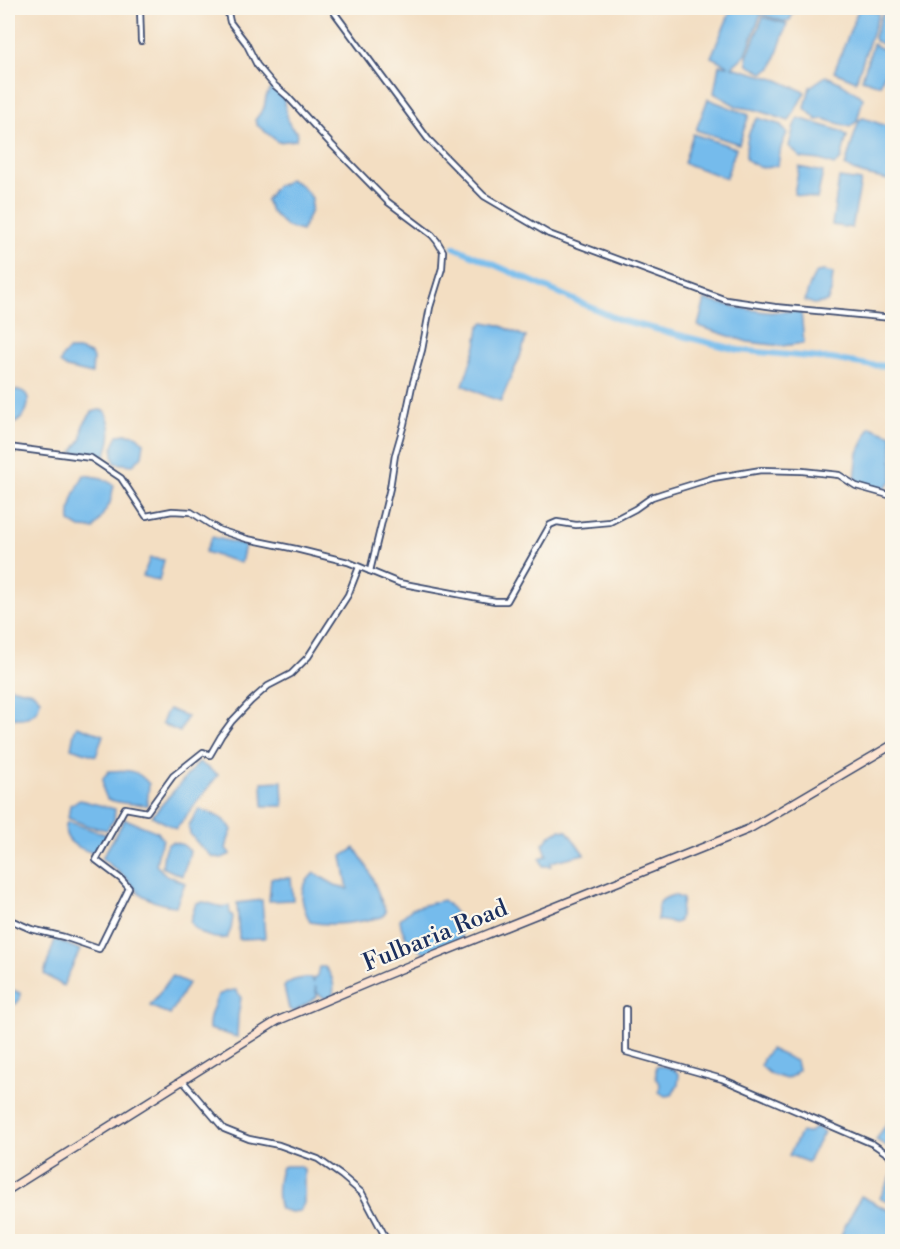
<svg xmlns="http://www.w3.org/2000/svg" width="900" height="1249" font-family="'Libre Bodoni',serif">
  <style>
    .water { fill: #74bbec; stroke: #4875a5; stroke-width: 1.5 }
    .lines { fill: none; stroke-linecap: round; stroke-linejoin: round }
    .canal { stroke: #74bbec; stroke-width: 6 }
    .street-casing { stroke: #3b496d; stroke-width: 8 }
    .secondary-casing { stroke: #3b496d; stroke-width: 10 }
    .street { stroke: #fff; stroke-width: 4.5 }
    .secondary { stroke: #fde4d1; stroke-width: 7 }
    .labels { text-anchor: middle; stroke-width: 4.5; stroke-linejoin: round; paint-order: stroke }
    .street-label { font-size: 24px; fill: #1b2f5e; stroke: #fbf7ec }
  </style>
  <rect width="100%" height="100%" fill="#fbf7ec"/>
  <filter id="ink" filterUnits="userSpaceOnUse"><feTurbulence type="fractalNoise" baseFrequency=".0167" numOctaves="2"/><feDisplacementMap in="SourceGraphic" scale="12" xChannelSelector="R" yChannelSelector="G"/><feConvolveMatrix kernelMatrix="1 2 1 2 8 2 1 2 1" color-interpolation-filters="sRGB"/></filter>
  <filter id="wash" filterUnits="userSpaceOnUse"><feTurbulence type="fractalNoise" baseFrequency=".008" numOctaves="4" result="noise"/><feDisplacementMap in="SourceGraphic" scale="24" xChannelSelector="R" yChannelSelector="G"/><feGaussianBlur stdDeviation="1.35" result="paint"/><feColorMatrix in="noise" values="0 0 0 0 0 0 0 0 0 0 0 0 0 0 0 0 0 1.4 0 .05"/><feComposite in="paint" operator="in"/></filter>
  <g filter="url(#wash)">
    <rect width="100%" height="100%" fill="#f3dec2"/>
    <g class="water">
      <polygon points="732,8 795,8 790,20 785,22 761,14 746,54 732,67 778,80 805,92 789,121 757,110 738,107 714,93 719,65 729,66 711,57"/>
      <polygon points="859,8 863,8 879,13 856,81 834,72"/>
      <polygon points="882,14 892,18 892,48 875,41 874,37"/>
      <polygon points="763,17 787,24 772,68 763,73 748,65 747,57"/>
      <polygon points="873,44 892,54 880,85 862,79"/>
      <polygon points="826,76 843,84 863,98 857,121 850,127 824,119 817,120 805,108 810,87"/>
      <path d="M271 88C290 94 283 112 290 125 290 127 295 131 297 132L296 140 278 142 257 125 255 120 264 108 266 97Z"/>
      <polygon points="708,99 749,115 739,144 696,130"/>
      <path d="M758 118 781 125 787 133 781 147 778 165C764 170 758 168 746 159 746 144 747 130 758 118Z"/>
      <polygon points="798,118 841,131 847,136 841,159 834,165 820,160 801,158 789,146 794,126"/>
      <polygon points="863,118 892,128 892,181 862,174 845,166 859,120"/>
      <polygon points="693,134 736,148 726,178 684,163"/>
      <polygon points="799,167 823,172 817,199 794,194"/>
      <polygon points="839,178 861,181 852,228 832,225"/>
      <polygon points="289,179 301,185 312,198 311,210 302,231 287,227 271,211 266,200 276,186 283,184"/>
      <path d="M824 271 833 273 831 292 827 302 814 304 805 301C808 290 810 280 817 272Z"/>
      <path d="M705 300C726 305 746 310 767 312 778 313 789 310 801 312L804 343 782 346 748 342 698 326Z"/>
      <path d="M484 322 499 325 526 337C521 360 509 379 501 401L486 396 463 385 476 346 479 327Z"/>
      <polygon points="69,350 78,350 91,354 93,359 92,374 67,368 60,363 63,356"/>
      <path d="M14 390C36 388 30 417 13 424L8 419V395Z"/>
      <path d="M99 410 105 411C113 427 112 440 105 456 93 456 83 452 72 453L82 438 83 425 92 412Z"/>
      <polygon points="870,427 892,435 892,480 885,488 875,489 855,480 858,453"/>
      <path d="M126 434 136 435 144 443 142 456 133 465 115 463C111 450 112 447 118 435Z"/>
      <path d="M84 475 102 478 114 485 110 503 94 529 80 528 70 522C68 504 76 490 84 475Z"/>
      <polygon points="212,537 245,545 241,563 205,552"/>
      <polygon points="150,558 164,560 159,581 143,576"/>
      <path d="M9 687 33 692 40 699C39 719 23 719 8 718V688Z"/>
      <polygon points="169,709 187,717 180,732 162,724 166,713"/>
      <polygon points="77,726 103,735 96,756 71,748 74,732"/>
      <polygon points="199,762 218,775 176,829 152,816"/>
      <path d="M109 771C128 770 137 769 149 784L147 805C132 803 123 805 107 799L103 789V778Z"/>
      <polygon points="282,781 283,806 263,806 262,782"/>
      <polygon points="80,800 115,809 114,820 109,826 107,830 88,826 68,818 70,805"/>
      <path d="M199 809C210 812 227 819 232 830L228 840 226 849 231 854 222 858 213 857 200 846 190 834 189 825Z"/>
      <polygon points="125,819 158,832 163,840 159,849 156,865 166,875 185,883 176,906 167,905 153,901 140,894 126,878 102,858"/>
      <path d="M67 822H69L107 835 101 847 93 853C78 848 60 841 67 822Z"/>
      <polygon points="560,830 567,831 584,854 551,862 551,866 543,866 540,859 547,855 543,844 551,835"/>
      <polygon points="172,842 183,845 190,851 188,859 182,876 162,867 164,852 167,845"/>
      <path d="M355 848 369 870 386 912 382 917C359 922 334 927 310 922 305 911 298 896 305 884 307 880 311 876 314 873L335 885 348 889 342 856Z"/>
      <polygon points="271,878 291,878 293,900 269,901"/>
      <path d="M674 895 683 899 679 921 675 923 657 920C659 904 656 900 674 895Z"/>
      <polygon points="262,900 265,938 239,939 237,903"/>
      <path d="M443 900C458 912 461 921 462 940L425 953C412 945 401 936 400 919L413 908Z"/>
      <path d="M204 902 222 907 229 906 230 913 233 917 231 929 227 938C213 940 197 934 190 922L196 903Z"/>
      <polygon points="55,939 80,950 63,986 44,974"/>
      <path d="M319 967H325C332 975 335 985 333 995L326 999 318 994 315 986 317 997 294 1012 289 1009 284 987C289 979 302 978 311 978L314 983 313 979 317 976Z"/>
      <polygon points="172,976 188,983 170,1015 150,1006"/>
      <polygon points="8,988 20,993 20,999 16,1004 8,1003"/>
      <path d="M236 990 241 998 238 1016 237 1037 209 1029C208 1017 214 1006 218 995L228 991Z"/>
      <polygon points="770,1049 796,1061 798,1070 794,1075 786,1079 770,1074 761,1066 763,1059"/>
      <path d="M656 1066C665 1066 674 1067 679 1075L678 1085 672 1095 665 1096 659 1092 660 1084 656 1079Z"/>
      <polygon points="892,1117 892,1149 876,1140 890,1118"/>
      <polygon points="817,1127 824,1132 808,1162 789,1155 801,1132 807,1133"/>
      <path d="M286 1166H299L304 1169V1203L300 1211 291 1212 280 1209C276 1197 277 1179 282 1167Z"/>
      <polygon points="892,1174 892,1204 880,1198"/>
      <polygon points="861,1196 892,1212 892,1241 839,1241 844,1228"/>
    </g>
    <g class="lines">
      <polyline class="canal" points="454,247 620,320 738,350 831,359 868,365 892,366"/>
    </g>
  </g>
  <g filter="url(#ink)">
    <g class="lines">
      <defs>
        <g id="street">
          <polyline points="140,8 141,41"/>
          <polyline points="227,8 230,22 246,43 257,65 273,84 287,96 332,145 388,202 432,235 437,241 443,251 442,268 430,307 422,350 412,386 404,424 395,455 390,488 370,571"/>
          <polyline points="331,8 428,139 484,196 549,234 726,300 775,307 892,318"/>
          <polyline points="8,447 91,458 121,478 146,516 172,511 191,512 219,530 247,539 296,549 348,562 399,583 495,601 507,601 550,525 557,522 576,525 610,522 635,509 652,497 664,493 713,478 761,470 802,471 839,475 856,486 892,496"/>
          <polyline points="8,919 31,929 64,937 99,949 129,888 121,879 96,860 125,808 147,812 173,776 203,752 210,755 221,736 232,721 251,701 268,686 291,674 308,657 348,595 359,567"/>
          <polyline points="626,1009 626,1052 722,1079 873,1144 892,1157"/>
          <polyline points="182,1080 224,1129 249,1139 279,1145 318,1159 342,1176 362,1193 388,1242"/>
        </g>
        <polyline id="secondary" points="8,1190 277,1021 386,975 749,829 892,745"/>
      </defs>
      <use href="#street" class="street-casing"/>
      <use href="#secondary" class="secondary-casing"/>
      <use href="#street" class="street"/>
      <use href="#secondary" class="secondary"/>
    </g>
  </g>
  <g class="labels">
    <g class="street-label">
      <text transform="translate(435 935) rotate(-22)" y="8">Fulbaria Road</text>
    </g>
  </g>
  <rect width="900" height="1249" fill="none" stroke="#fbf7ec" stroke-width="30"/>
</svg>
